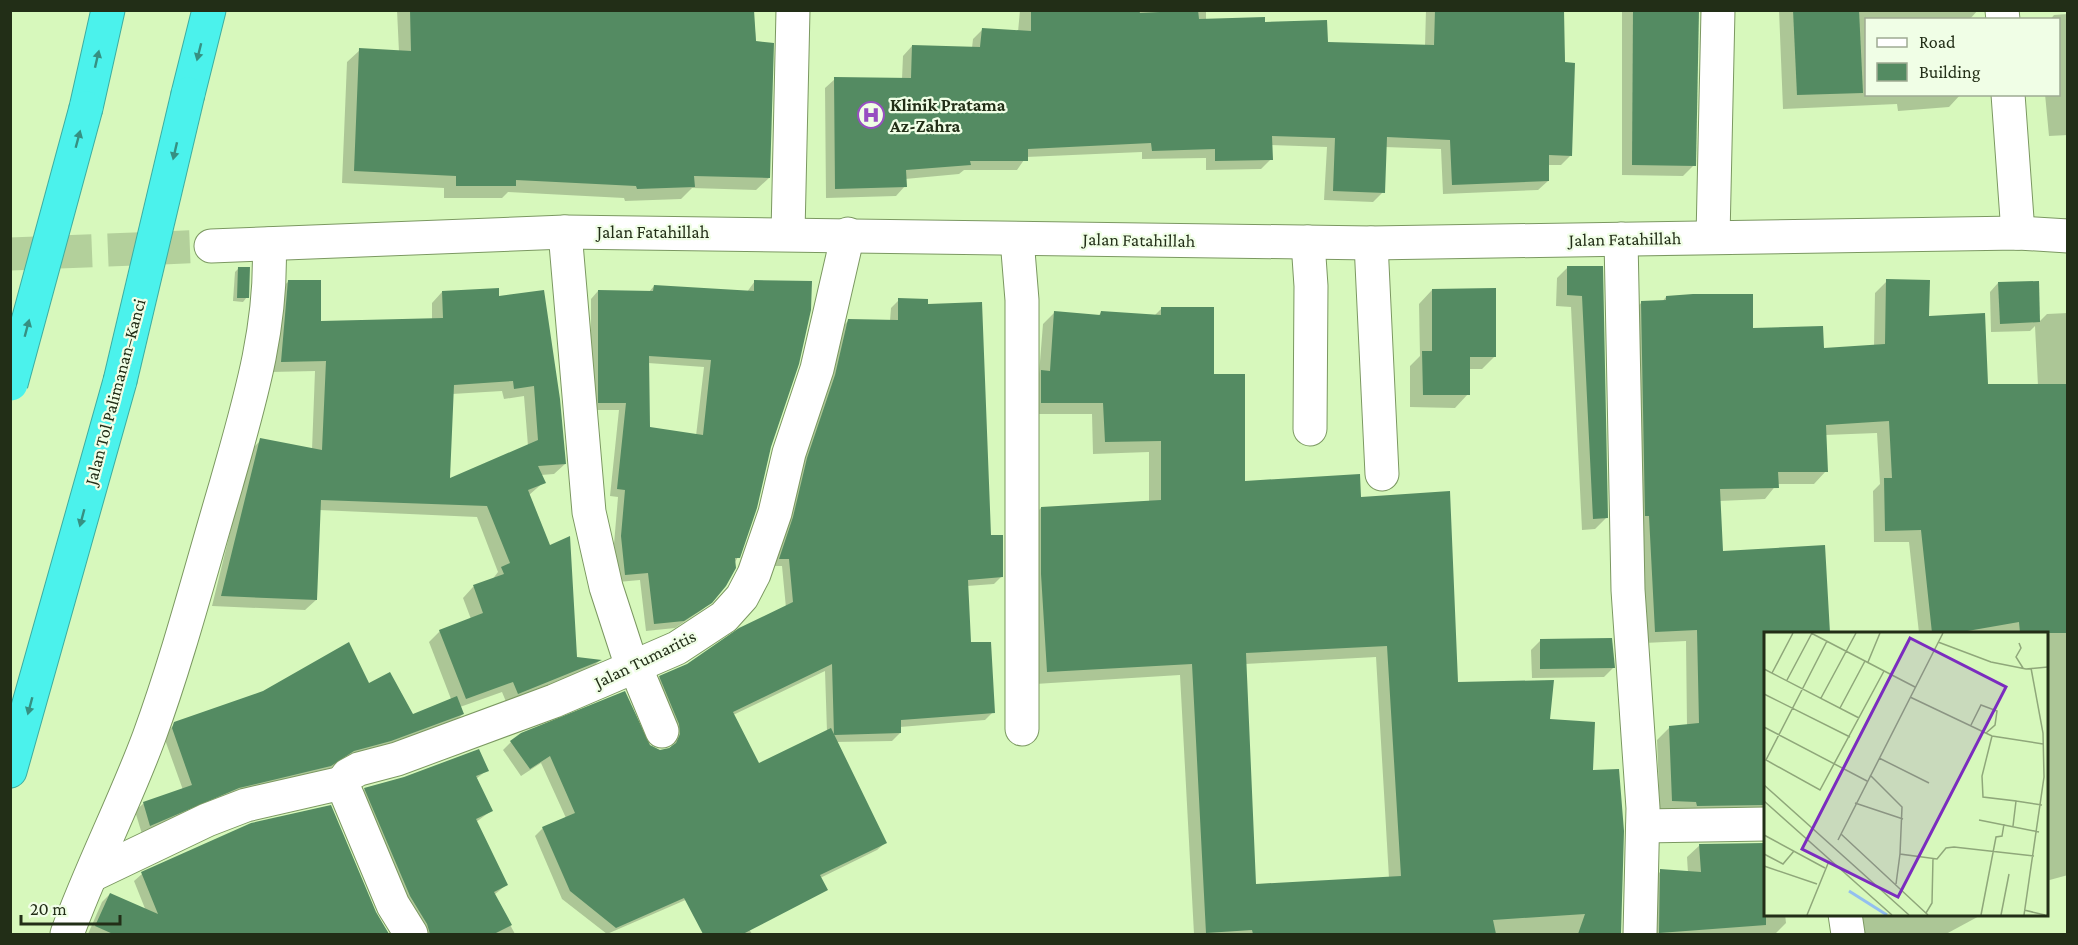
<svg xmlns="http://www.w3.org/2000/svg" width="2078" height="945" font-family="'Crimson Pro',serif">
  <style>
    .shadow { fill: #0003; fill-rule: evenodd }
    .building { fill: #548b62; fill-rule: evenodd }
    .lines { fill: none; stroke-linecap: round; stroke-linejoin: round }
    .minor-tunnel { stroke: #b3d09b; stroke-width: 33; stroke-dasharray: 33 16; stroke-linecap: butt }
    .minor-casing { stroke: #7b9861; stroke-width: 35 }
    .highway-casing { stroke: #3dada1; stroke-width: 35 }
    .minor { stroke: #fff; stroke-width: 33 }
    .highway { stroke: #4bf2ec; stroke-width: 33 }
    .highway-bridge-casing { stroke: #3dada1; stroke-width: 35; stroke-linecap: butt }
    .highway-bridge { stroke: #4bf2ec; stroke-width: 33 }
    .oneway { fill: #369082 }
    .labels { text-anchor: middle; stroke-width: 4.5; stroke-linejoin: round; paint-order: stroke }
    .poi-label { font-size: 18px; font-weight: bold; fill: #222e17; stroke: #f0fee6; text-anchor: start }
    .street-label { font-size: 18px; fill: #222e17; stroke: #f0fee6 }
    .inset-river { fill: none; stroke: #93bff0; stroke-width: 3 }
    .inset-road { fill: none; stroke: #8fa77a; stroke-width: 1.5 }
    .view { fill: #7b2cbf; fill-opacity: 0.15; stroke: #7b2cbf; stroke-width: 3 }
    .inset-edge { fill: none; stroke: #222e17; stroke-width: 3 }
  </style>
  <rect width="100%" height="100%" fill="#d7f8bc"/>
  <g class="shadow">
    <polygon points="397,10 753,10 769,178 756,190 692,188 681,199 625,201 624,198 508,192 502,198 444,198 444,188 342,183 347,62 360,50 399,52"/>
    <polygon points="1020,10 1206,10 1206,20 1264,23 1327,43 1425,46 1426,10 1562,10 1570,156 1561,165 1548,165 1548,181 1538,190 1443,194 1441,149 1385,147 1383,192 1373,202 1324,200 1327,147 1271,145 1271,159 1261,169 1206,170 1206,158 1142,159 1142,152 1026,157 1017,170 964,170 959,174 905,179 905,186 896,196 826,198 825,88 835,79 902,79 903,56 912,46 972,48 973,39 982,30 1018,32"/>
    <polygon points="1622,10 1698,10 1694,165 1683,176 1622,175"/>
    <polygon points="1779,10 1978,10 1969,20 1866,20 1866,94 1961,94 1949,107 1898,111 1897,104 1783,109"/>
    <polygon points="2068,14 2068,135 2049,136 2045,94 2058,94 2058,20 2050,20 2054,15"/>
    <polygon points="1568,267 1601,267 1606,518 1595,529 1582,530 1571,307 1556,306 1557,278"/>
    <polygon points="239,268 247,297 243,302 233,301 235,272"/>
    <path d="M755 281 770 447 738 557 711 602 702 610 675 628 646 631 640 580 618 582 614 544 618 497 610 496 619 410H591V299L598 291 649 292 654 286 747 292ZM648 363 704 367 696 436 648 428Z"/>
    <polygon points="1887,281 1928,317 1987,386 2038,386 2035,326 2030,331 1991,332 1990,292 1998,283 2037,282 2039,322 2047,314 2068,313 2068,875 2046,881 2046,633 1919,633 1909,542 1874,542 1873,491 1880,484 1877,433 1825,435 1826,471 1814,484 1777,484 1765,499 1719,501 1721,552 1798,633 1766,633 1766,822 1660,813 1657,740 1669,728 1687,726 1686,641 1644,643 1630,314 1642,302 1662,302 1666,297 1752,330 1822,349 1874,346 1875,293"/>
    <path d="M288 282 320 322 432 319V303L442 292 498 298 542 291 565 464 554 474 541 475 544 482 529 495 576 659 599 661 590 670 507 704 502 692 460 707 463 714 454 722 382 749 344 759 321 774 142 834 135 811 144 803 183 790 164 737 175 723 368 685 413 716 451 699 429 642 440 631 471 619 463 598 473 587 492 580 498 572 477 517 319 510 316 600 305 610 212 606 250 451 261 440 312 450 315 371 271 372 277 292ZM502 391 504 399 524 396 528 446 448 480 452 394Z"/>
    <polygon points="1432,290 1495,356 1482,369 1468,369 1468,394 1455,408 1410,407 1410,366 1420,356 1419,304"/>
    <path d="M899 300 990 536 1002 576 994 584 967 586 969 644 993 712 985 720 900 727V733L892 741 835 742 885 843 877 850 816 880 801 850 607 934 562 899 535 836 543 828 566 818 541 763 521 776 503 750 511 742 649 747 660 751 671 749 672 733 652 685 660 677 688 665 786 608 782 566H772L840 329 848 321H890L891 308ZM825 671 827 732 758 765 733 715Z"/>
    <path d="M1161 309 1213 376 1244 482 1360 498 1457 684 1549 721 1592 772 1622 831 1620 934H1194L1180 675 1035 684 1029 520 1041 508 1149 502V452L1093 454 1092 414H1029V384L1039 374 1043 324 1055 312 1098 316 1101 313 1154 316ZM1376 657 1389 878 1255 885 1245 664Z"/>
    <polygon points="1540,641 1613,668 1604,677 1532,678 1531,650"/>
    <polygon points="487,770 476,779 491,811 476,822 506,885 494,895 515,934 420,934 357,796 365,789"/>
    <polygon points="1766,844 1766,914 1785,914 1786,923 1775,934 1648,934 1649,883 1661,871 1688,873 1687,857 1700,845"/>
    <polygon points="142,874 376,916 389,934 88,934 102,902 110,894 146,911 134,881"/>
    <polygon points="1847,914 1983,914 1946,934 1853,934"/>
    <polygon points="744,921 752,934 719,934"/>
  </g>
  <g class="building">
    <polygon points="410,10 754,10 756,41 774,43 770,178 694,176 695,187 637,189 636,186 516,180 516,186 456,186 456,176 354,171 359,48 411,51"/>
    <polygon points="1031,10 1139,10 1140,13 1198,10 1199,19 1265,17 1265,22 1327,20 1328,42 1434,45 1435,10 1564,10 1565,62 1575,63 1572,156 1549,155 1549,181 1452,185 1450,140 1387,137 1385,193 1333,191 1335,138 1272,136 1273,160 1215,161 1215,149 1152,151 1151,143 1028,149 1028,161 970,161 971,165 906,170 907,187 835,189 834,77 911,78 912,45 980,47 982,28 1031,31"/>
    <polygon points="1633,10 1699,10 1696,166 1632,165"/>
    <polygon points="1793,10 1859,10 1863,93 1797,95"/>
    <polygon points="1567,266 1603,266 1608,518 1593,519 1582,296 1567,295"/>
    <polygon points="238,267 250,267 249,298 237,298"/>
    <polygon points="1886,279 1930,280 1929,316 1985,313 1988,384 2067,384 2067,633 2020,633 2019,622 1956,633 1932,633 1921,530 1885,531 1884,478 1892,478 1889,421 1826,425 1828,472 1778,472 1779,488 1720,489 1723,551 1825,545 1830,633 1766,633 1766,805 1697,806 1696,802 1672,801 1669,726 1699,723 1697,630 1655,632 1649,516 1645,516 1641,301 1666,300 1666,296 1693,294 1753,294 1753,328 1823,326 1824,348 1885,344"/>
    <path d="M288 280H321V321L443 318 442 291 499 288V296L544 290 560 399 566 464 538 466 546 483 528 490 550 545 570 536 577 657 602 660 518 694 513 682 466 699 439 630 483 613 473 585 504 574 501 567 510 563 487 506 321 500 317 600 221 596 260 438 322 450 326 361 281 362ZM513 381 514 389 534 386 538 440 450 478 454 385Z"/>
    <path d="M754 280 812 281 811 310 799 364 771 447 757 508 740 558H735L736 568 726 586 712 603 684 621 654 624 648 573 625 575 621 536 625 490 617 489 626 403H598V290L653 291 654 285 754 291ZM649 356 711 360 703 435 650 427Z"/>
    <polygon points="2039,281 2040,322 2000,324 1998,282"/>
    <polygon points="1496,288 1496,357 1470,357 1470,395 1423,395 1422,351 1432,351 1432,289"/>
    <polygon points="898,298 928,299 928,304 982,302 991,535 1003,535 1003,577 968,580 971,642 991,642 995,713 901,720 901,733 834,735 832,664 733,712 759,763 831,728 887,843 820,875 828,890 743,934 703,934 684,898 616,928 570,891 542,827 575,813 550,756 530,769 510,741 521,733 625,691 650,745 660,750 669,748 676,743 680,734 679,724 659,676 687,664 739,628 793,602 789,559 779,559 793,517 807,458 835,375 848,319 898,320"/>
    <path d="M1161 307H1214V374H1245V481L1360 474 1361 497 1450 491 1458 682 1554 680 1550 719 1595 722 1593 770 1619 769 1624 831 1621 934H1578L1585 914 1493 920 1496 934H1253L1252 930 1206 933 1192 664 1047 672 1041 574V507L1161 500V441L1105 442 1103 403H1041V370L1050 371 1054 311 1100 315 1101 311 1161 315ZM1387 646 1401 876 1256 884 1246 653Z"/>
    <polygon points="1612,638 1615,668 1540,669 1540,639"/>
    <polygon points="349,642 369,683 390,672 413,714 457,696 464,714 391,741 354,751 331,766 239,788 150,826 143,802 192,785 172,728 174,722 263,691"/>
    <polygon points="479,749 489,771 476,776 493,811 476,819 508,885 494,892 512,925 494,934 430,934 427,924 410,896 364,788 404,777"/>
    <polygon points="331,805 376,912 389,934 113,934 95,926 110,893 158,914 141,872 251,823"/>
    <polygon points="1766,843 1766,925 1659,933 1660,869 1701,872 1699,844"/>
  </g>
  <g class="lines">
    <polyline class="minor-tunnel" points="10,254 211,246"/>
    <defs>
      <g id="minor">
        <polyline points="2002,10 2003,20"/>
        <polyline points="2008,94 2018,233"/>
        <polyline points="565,232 589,512 606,587 632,667"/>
        <polyline points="788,233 793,10"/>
        <polyline points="1713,237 1718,10"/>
        <polyline points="1017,239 1022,300 1022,729"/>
        <polyline points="1621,239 1628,590 1643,808 1640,934"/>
        <polyline points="1308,242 1311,286 1310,429"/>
        <polyline points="1371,243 1382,474"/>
        <polyline points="211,246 565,232 1371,243 2018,233 2068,236"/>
        <polyline points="635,666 662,731"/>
        <polyline points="1643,826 1766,824"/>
        <polyline points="92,875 207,820 246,805 342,783"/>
        <polyline points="1845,914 1848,934"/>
        <path d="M67 934C91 868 124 804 149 737 179 655 201 569 226 485 248 407 273 327 269 244"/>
        <polyline points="411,934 393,905 342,783 348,775 359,769 397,759 554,701 624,671 677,648 724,617 742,597 754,574 775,513 789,453 817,369 848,234"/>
      </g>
      <g id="highway">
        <polyline points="188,94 209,10"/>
        <polyline points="86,108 108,10"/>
        <polyline points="10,771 120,381"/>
      </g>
    </defs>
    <use href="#minor" class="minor-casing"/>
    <use href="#highway" class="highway-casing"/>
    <use href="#minor" class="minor"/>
    <use href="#highway" class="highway"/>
    <defs>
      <g id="highway-bridge">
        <polyline points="120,381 188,94"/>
        <polyline points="11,384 86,108"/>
      </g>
    </defs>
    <use href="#highway-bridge" class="highway-bridge-casing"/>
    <use href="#highway-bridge" class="highway-bridge"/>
  </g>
  <defs><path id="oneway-solid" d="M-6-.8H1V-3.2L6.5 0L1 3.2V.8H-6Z" transform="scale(1.5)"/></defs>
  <g class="oneway">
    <use href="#oneway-solid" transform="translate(199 52) rotate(104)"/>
    <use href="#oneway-solid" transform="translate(97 59) rotate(-77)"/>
    <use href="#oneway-solid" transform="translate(78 139) rotate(-75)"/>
    <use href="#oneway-solid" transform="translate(175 151) rotate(103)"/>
    <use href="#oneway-solid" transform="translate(27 328) rotate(-75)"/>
    <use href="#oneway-solid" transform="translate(82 518) rotate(105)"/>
    <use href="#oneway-solid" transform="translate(30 706) rotate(105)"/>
  </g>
  <defs>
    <symbol id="hospital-ring" viewBox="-11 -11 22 22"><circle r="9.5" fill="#f0fee6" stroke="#974ec1" stroke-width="1.5"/><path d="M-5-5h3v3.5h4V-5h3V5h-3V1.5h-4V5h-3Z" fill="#974ec1"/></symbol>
  </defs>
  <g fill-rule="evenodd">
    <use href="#hospital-ring" x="856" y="100" width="30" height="30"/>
  </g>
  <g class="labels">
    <g class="poi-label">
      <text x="890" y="111">Klinik Pratama<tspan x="890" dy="21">Az-Zahra</tspan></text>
    </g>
    <g class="street-label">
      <text x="653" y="238">Jalan Fatahillah</text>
      <text transform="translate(1625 239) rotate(-1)" y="6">Jalan Fatahillah</text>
      <text transform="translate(1139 240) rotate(1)" y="6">Jalan Fatahillah</text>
      <text transform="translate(115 392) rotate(-75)" y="6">Jalan Tol Palimanan–Kanci</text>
      <text transform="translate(645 659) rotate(-26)" y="6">Jalan Tumaritis</text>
    </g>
  </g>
  <g transform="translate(1764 632)">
    <rect width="284" height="284" fill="#d7f8bc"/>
    <path class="inset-river" d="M85 259 123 283"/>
    <path class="inset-road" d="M47 1 151 55M63 9 2 128 56 158 120 39M174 10 227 30 262 37 284 35M255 11 257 16 252 25 259 36M104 30 116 1M0 37 95 86M8 41 29 1M23 48 48 1M0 62 86 105M146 65 228 104 279 112M57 66 92 1M76 76 101 29M207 93 217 73 233 79 231 93 222 101M0 95 103 149M228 104 218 144 219 165 252 169 249 194M115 126 165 151M106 143 138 175 136 222 173 227 182 216 190 215 270 224M0 153 145 283M0 169 128 283M252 169 278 173M91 171 139 187M215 188 275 200M77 202 164 283M0 203 61 236M74 208 179 1M0 222 19 232 30 219M0 234 53 252M132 252 136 222M260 278 281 283M162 281 168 271 169 226M43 283 65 229M217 283 232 205 238 204 240 192M237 283 245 242M260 283 280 145 279 101 267 36"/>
    <path class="view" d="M146 6 242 55 134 265 38 217Z"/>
    <rect width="284" height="284" class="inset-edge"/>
  </g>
  <rect width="2078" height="945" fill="none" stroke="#222e17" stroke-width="24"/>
  <rect x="1865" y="18" width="195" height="78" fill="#f0fee6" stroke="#9eab93" stroke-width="1.5"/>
  <rect x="1877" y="38" width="30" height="9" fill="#ffffff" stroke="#9eab93" stroke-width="1.5"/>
  <text x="1919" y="48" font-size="18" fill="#222e17">Road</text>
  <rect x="1877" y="63" width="30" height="18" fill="#548b62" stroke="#9eab93" stroke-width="1.5"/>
  <text x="1919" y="78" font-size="18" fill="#222e17">Building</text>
  <path d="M21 915v9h99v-9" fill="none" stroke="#222e17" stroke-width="3"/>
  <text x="30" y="915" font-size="18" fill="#222e17" stroke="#f0fee6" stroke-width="4.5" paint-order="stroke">20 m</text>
</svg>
